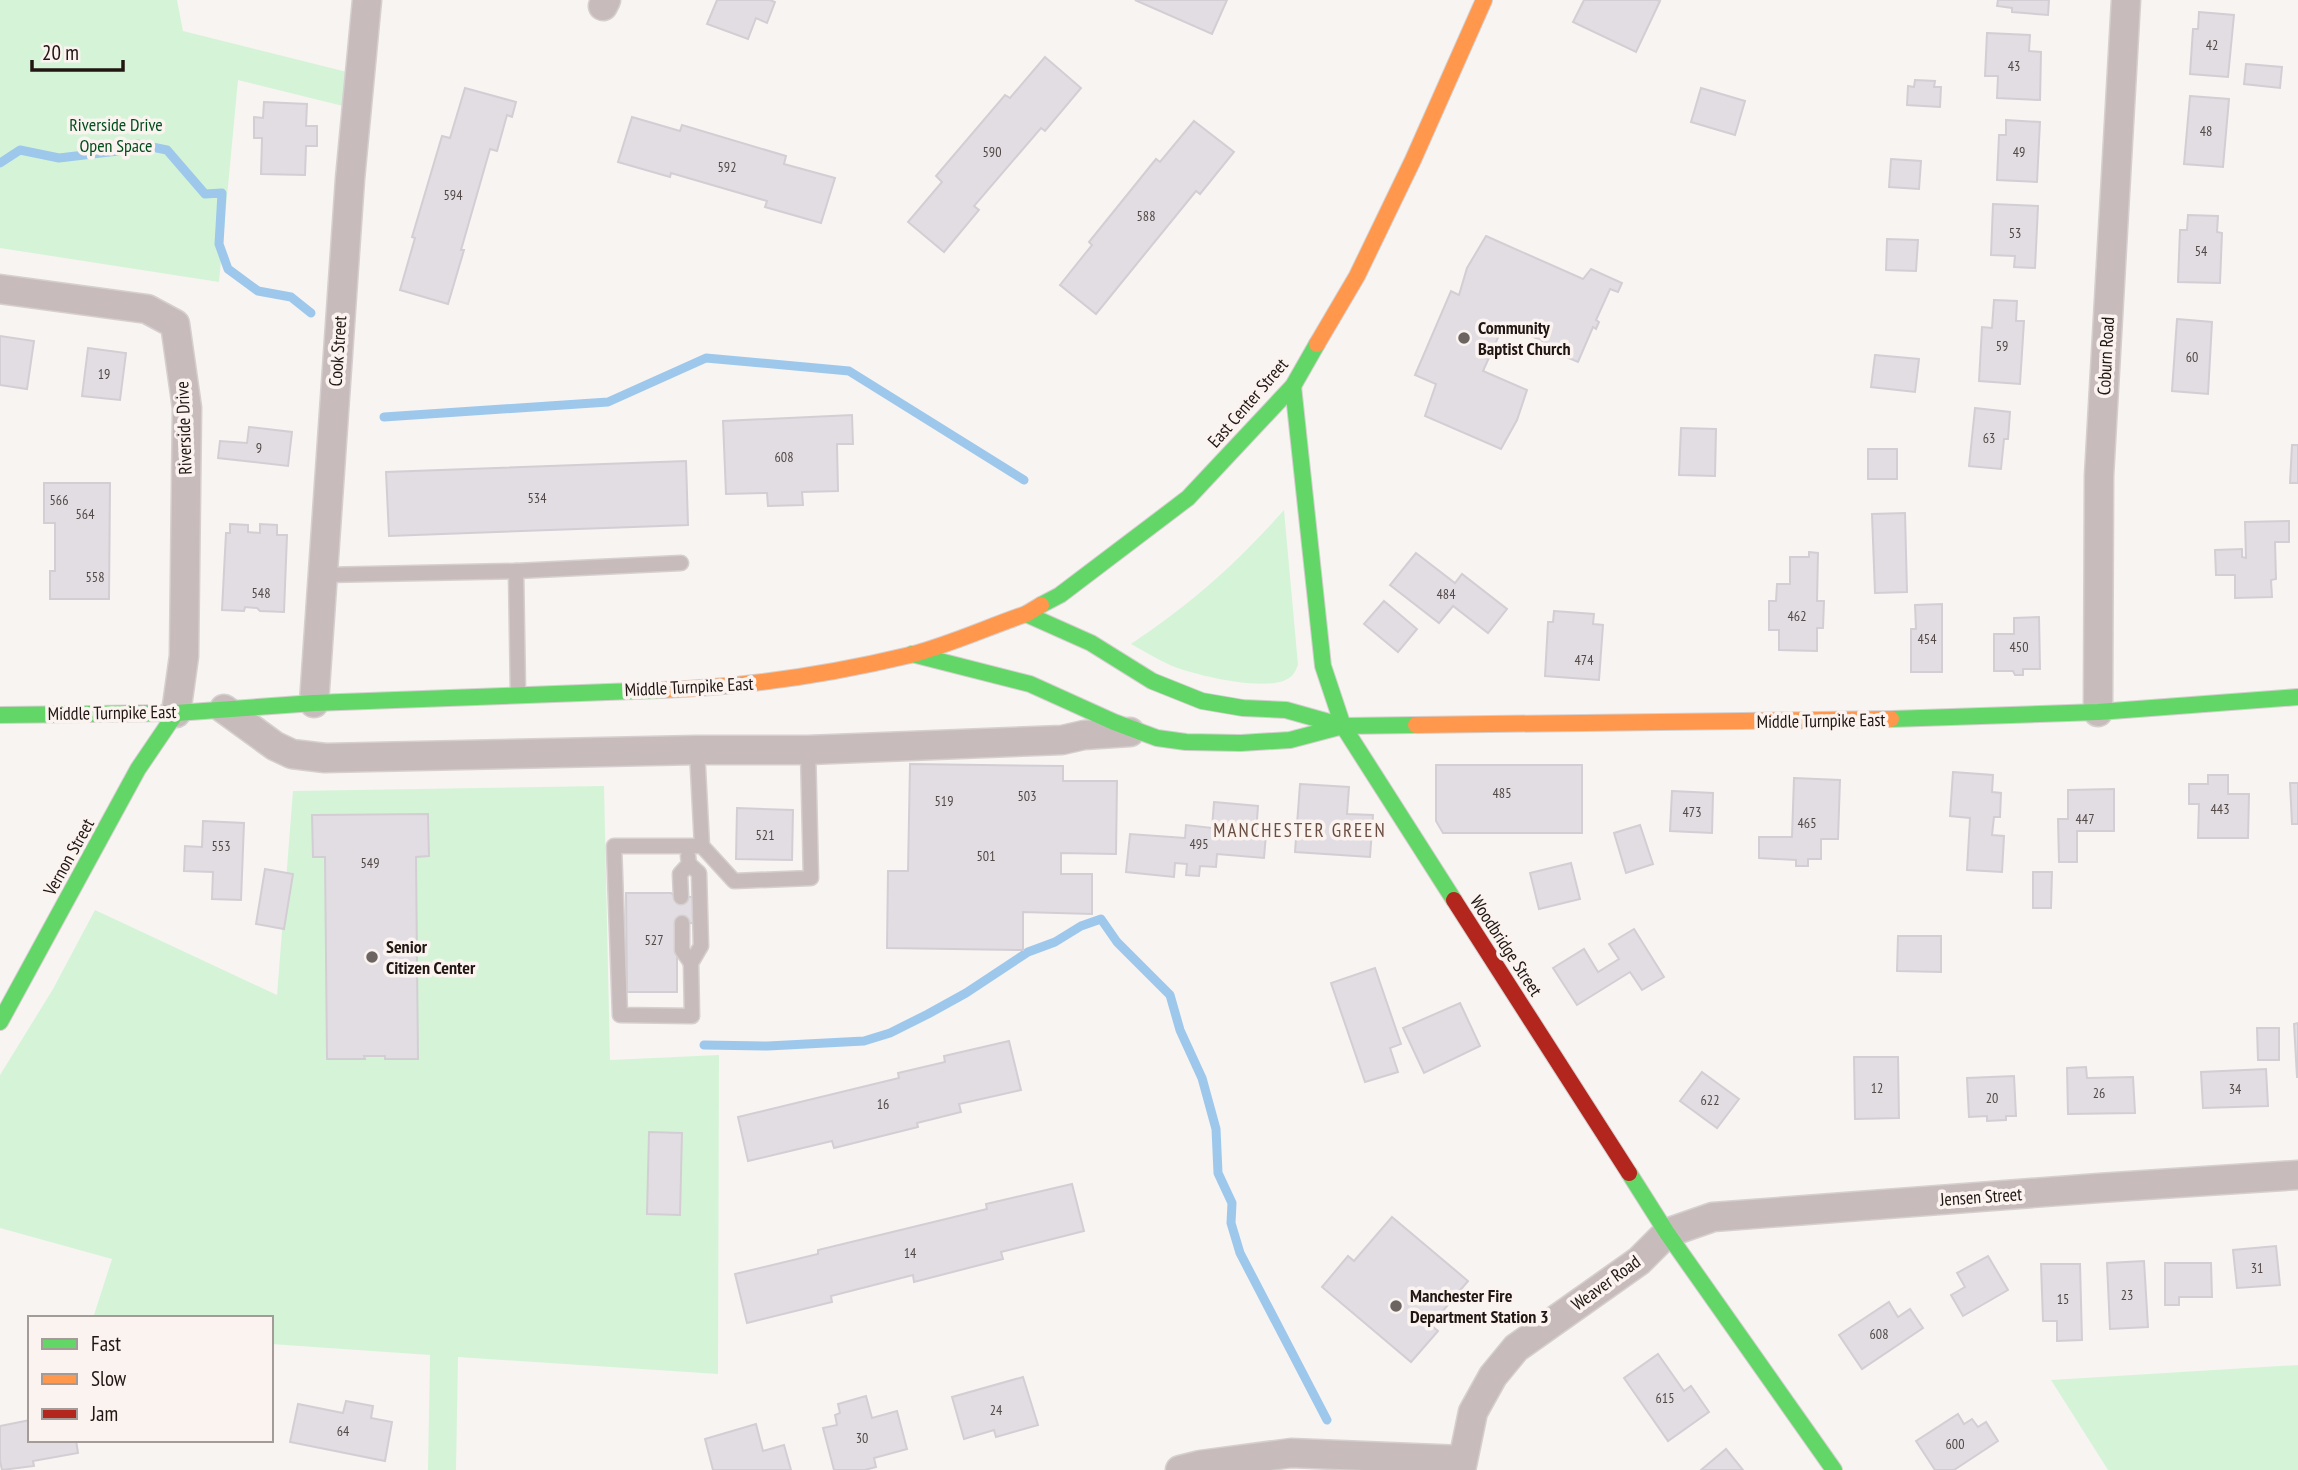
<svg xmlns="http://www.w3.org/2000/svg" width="2298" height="1470" font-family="'PT Sans Narrow',sans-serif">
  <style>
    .green { fill: #d5f4d7 }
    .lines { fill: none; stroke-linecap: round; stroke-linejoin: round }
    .stream { stroke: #9dc8ec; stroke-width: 9 }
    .building { fill: #e1dde2; stroke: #d2ced3; stroke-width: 2 }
    .lane-casing { stroke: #d5d0cf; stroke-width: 17 }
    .street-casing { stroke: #d5d0cf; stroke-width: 31 }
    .fast-casing { stroke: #d5d0cf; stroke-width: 18 }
    .slow-casing { stroke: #d5d0cf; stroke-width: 18 }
    .jam-casing { stroke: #d5d0cf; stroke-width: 18 }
    .lane { stroke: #c8bbbc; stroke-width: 14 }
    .street { stroke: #c8bbbc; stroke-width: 28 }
    .fast { stroke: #63d668; stroke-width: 16 }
    .slow { stroke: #ff974d; stroke-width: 16 }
    .jam { stroke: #b3261e; stroke-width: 16 }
    .poi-dot { fill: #6c6460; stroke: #faf3f0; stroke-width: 2.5 }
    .labels { text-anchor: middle; stroke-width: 7; stroke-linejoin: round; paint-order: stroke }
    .number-label { font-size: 14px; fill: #524946 }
    .park-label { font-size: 18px; fill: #024d1c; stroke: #faf3f0 }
    .poi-label { font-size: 18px; font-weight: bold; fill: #211611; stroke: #faf3f0; text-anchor: start }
    .street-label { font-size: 18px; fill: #211611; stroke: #faf3f0 }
    .neighbourhood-label { font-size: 19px; letter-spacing: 2px; fill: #6a4e42; stroke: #faf3f0 }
  </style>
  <rect width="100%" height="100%" fill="#f8f4f2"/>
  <g class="green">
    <polygon points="0,0 177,0 183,31 355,74 351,108 238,80 219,282 0,248"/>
    <path d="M1284 510 1298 665C1296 670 1294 675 1289 678 1268 693 1193 675 1170 665 1157 659 1144 651 1131 644 1191 604 1236 564 1284 510Z"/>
    <polygon points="604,786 610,1060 719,1055 718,1374 458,1357 456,1470 428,1470 430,1355 271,1344 271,1318 93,1318 112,1259 0,1228 0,1075 53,989 95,910 277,995 293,791"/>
    <polygon points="2298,1365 2298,1470 2108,1470 2051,1380"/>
  </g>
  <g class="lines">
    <g class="stream">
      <polyline points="0,163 20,150 59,158 118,151 137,144 167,150 205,194 222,193 219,244 228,269 258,291 291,297 311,313"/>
      <polyline points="384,417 608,402 706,358 849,371 1024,480"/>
      <polyline points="704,1045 768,1046 864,1041 890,1033 928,1014 966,993 1028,952 1055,942 1081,926 1101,919 1117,942 1170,995 1180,1030 1202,1078 1216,1129 1218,1173 1232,1203 1231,1223 1240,1253 1327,1420"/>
    </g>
  </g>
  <g class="building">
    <polygon points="717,0 770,0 775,2 767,23 756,18 748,39 707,24"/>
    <polygon points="1135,0 1227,0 1212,34"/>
    <polygon points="1584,0 1657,0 1660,1 1636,52 1573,22"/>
    <polygon points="1998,0 2049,0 2048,15 2012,12 2012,8 1997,6"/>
    <polygon points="2199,12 2234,15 2228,77 2190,74 2193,29 2198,29"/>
    <polygon points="1987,33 2030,35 2029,51 2041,52 2040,100 1997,98 1998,76 1985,76"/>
    <polygon points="1045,57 1081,88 1045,131 1041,128 974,206 979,210 944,252 908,222 942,182 936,176 1005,95 1010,98"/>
    <polygon points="2246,64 2282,67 2280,88 2244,84"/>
    <polygon points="1915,80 1935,81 1934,87 1941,87 1940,107 1907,105 1908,86 1914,87"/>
    <polygon points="465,88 516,102 512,117 507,115 497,151 490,149 461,250 464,250 448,304 400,290 415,238 412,237 442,136 450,138"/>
    <polygon points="1701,88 1745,101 1735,135 1691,122"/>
    <polygon points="2190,96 2229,99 2223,167 2184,164"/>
    <polygon points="264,102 307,104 306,126 317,126 317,146 306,146 305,175 261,174 262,138 254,138 254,117 263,118"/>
    <polygon points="632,117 680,131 682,125 786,156 784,164 835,178 821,223 765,207 767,201 671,173 670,177 618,162"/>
    <polygon points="2006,120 2040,122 2037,182 1997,180 1999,135 2006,135"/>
    <polygon points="1194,121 1234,152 1200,194 1196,191 1096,314 1060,285 1092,245 1089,242 1156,159 1160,162"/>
    <polygon points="1891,159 1921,161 1919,189 1889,187"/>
    <polygon points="1993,204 2038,206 2035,268 2014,267 2015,256 1991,255"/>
    <polygon points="2188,215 2218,216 2217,232 2222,233 2220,283 2178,282 2180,230 2187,230"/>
    <polygon points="1486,236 1583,279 1591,269 1622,283 1618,292 1610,289 1596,320 1599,322 1596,329 1593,327 1578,362 1552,351 1554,346 1504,324 1483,371 1527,390 1517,420 1501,449 1425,416 1436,384 1415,375 1451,291 1459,295 1467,268"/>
    <polygon points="1887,239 1918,240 1916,271 1886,270"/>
    <polygon points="1994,300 2017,301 2016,321 2024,321 2020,384 1979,381 1982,327 1992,328"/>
    <polygon points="2177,319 2212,322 2208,394 2172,391"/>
    <polygon points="0,336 34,341 27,389 0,385"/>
    <polygon points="88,348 126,353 120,400 82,396"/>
    <polygon points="1875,355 1919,359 1915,392 1871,387"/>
    <polygon points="1975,408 2010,412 2008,439 2004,439 2001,469 1969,466"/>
    <polygon points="852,415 853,444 837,444 838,491 802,492 803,505 768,506 767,493 726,494 723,421"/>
    <polygon points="249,427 292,432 288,466 218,458 220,441 247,443"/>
    <polygon points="1681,428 1716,429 1715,476 1679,475"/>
    <polygon points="2292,445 2298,445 2298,483 2290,483"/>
    <rect x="1868" y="449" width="29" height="30"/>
    <polygon points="686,461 688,525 389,536 386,472"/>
    <polygon points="44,483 110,483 109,599 50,599 50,571 55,571 55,523 44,523"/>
    <polygon points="1905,513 1907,592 1875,593 1872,514"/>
    <polygon points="2289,521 2289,542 2275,542 2276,579 2271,580 2272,597 2235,598 2235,575 2216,575 2215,550 2242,549 2242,557 2246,558 2245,522"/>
    <polygon points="230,524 248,525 248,532 260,533 260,524 277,525 277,535 287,535 284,612 260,611 257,608 245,607 244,611 222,610 226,533 230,533"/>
    <polygon points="1809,552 1818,553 1817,601 1824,601 1823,628 1817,628 1817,651 1779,650 1779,630 1769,630 1769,601 1776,601 1777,584 1790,584 1790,557 1809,557"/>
    <polygon points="1416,553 1455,583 1462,574 1507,609 1488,633 1453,606 1439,623 1390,585"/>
    <polygon points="1384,601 1417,629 1398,652 1364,624"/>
    <polygon points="1942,604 1942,672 1911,672 1911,629 1916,629 1915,605"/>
    <polygon points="1554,611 1594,614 1593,624 1603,625 1599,680 1545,676 1548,622 1553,622"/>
    <polygon points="2039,617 2040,669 2023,669 2023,675 2015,675 2013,671 1994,671 1994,634 2014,634 2014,618"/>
    <polygon points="910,764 1063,766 1063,781 1117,781 1116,854 1061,853 1061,874 1092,874 1092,914 1023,912 1023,950 887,948 888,871 908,871"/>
    <polygon points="1436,765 1582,765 1582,833 1443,833 1436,821"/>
    <polygon points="1953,772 1993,775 1992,792 2001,793 2000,817 1994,817 1992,835 2004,836 2002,872 1967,870 1970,818 1950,816"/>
    <polygon points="2208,775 2228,775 2228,794 2249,794 2248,838 2198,838 2199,804 2189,804 2189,784 2208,784"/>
    <polygon points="1794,778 1840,780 1838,839 1821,839 1821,859 1808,859 1808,866 1796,866 1796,860 1759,858 1759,837 1792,837"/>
    <polygon points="2290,783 2298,783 2298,824 2292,824"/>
    <polygon points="1300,784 1349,787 1347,814 1373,815 1370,857 1295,852"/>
    <polygon points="2114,789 2114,831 2077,831 2077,862 2059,862 2058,819 2068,819 2068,790"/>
    <polygon points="1672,791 1713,793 1712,833 1670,831"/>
    <polygon points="1214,802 1258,806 1256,833 1266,834 1264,858 1217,854 1216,867 1200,866 1199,876 1186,875 1187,864 1175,863 1174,877 1126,872 1130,834 1185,838 1186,825 1212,828"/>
    <polygon points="737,808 793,810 792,860 736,859"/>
    <polygon points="428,814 429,856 416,857 418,1059 385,1059 385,1056 364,1056 365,1059 327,1059 325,857 313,857 312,815"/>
    <polygon points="203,821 244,823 241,900 212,899 213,872 184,871 185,846 202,847"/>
    <polygon points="1640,825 1653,864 1626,873 1614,833"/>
    <polygon points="1571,863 1580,899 1539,909 1530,873"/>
    <polygon points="265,869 293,874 284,929 256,924"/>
    <polygon points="2033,872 2052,872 2051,908 2033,908"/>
    <polygon points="626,893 671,893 676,897 693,897 693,923 677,923 677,992 627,992"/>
    <polygon points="1634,929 1664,977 1642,990 1630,972 1577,1005 1553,968 1584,949 1598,972 1619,959 1609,944"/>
    <polygon points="1898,936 1941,936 1941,972 1897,971"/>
    <polygon points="1375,968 1401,1044 1390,1048 1398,1072 1365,1082 1331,983"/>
    <polygon points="1460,1003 1480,1046 1424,1073 1403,1028"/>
    <polygon points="2298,1023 2298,1077 2297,1077 2294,1024"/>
    <polygon points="2257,1028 2279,1028 2279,1060 2258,1060"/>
    <polygon points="1009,1041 1021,1090 959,1104 961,1112 917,1123 918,1127 834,1148 832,1141 748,1161 738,1117 899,1078 898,1073 945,1062 944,1056"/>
    <polygon points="1854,1057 1898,1057 1899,1118 1855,1119"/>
    <polygon points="2086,1067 2087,1078 2133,1077 2135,1113 2068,1114 2067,1068"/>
    <polygon points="2266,1069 2268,1106 2203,1108 2201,1072"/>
    <polygon points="1702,1072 1739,1099 1717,1128 1680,1101"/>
    <polygon points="2014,1076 2016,1116 2006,1116 2006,1120 1987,1121 1987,1116 1969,1117 1967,1078"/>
    <polygon points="649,1132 682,1133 680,1215 647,1214"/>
    <polygon points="1072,1184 1084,1231 1001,1252 1003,1259 914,1282 913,1275 831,1296 832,1302 747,1323 735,1274 818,1254 818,1250 987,1209 986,1204"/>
    <polygon points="1392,1217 1468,1281 1431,1325 1438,1331 1411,1362 1322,1287 1348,1256 1354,1261"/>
    <polygon points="2276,1246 2280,1285 2237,1288 2233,1250"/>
    <polygon points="1988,1256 2008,1290 1963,1316 1951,1295 1965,1287 1957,1273"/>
    <polygon points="2144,1261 2148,1327 2110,1329 2107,1263"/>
    <polygon points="2165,1263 2211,1263 2212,1297 2179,1297 2179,1305 2165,1305"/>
    <polygon points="2041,1264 2080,1264 2082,1340 2057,1341 2057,1321 2043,1321"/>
    <polygon points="1889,1302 1898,1317 1910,1309 1923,1328 1862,1369 1839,1335"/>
    <polygon points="1658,1354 1684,1391 1691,1386 1709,1412 1668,1441 1624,1378"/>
    <polygon points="1023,1377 1038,1425 996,1437 994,1430 964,1439 952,1397"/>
    <polygon points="866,1396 872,1418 897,1411 907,1449 874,1458 876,1467 865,1470 834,1470 823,1428 837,1425 835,1415 840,1413 838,1404"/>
    <polygon points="346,1401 373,1406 371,1418 392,1422 385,1461 290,1442 298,1404 343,1413"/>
    <polygon points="1958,1414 1964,1424 1972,1419 1978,1427 1986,1422 1998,1441 1954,1470 1935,1470 1916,1441"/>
    <polygon points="30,1420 30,1440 76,1440 78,1453 33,1461 34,1466 2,1470 0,1461 0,1426"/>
    <polygon points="756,1424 763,1451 784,1445 791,1470 713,1470 705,1439"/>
    <polygon points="1726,1449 1743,1470 1701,1470"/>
  </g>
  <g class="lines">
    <defs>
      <g id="lane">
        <polyline points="323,575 516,571"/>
        <polyline points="518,694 516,571 681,563"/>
        <polyline points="697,750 702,846 734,881 811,878 808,750"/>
        <polyline points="689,864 699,873 701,946 691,963 692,1016 620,1015 614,846 702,846"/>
        <polyline points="681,897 680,874 689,864 688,856"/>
        <polyline points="682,923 682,950 691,963"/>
      </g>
      <g id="street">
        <polyline points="603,6 606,0"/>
        <polyline points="0,289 147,309 175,324 187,408 184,656 176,713"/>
        <polyline points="314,703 350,179 367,0"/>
        <polyline points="224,709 275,746 292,754 325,758 697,750 808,750 1062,740 1084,735 1130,732"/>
        <polyline points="2098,712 2099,476 2126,0"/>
        <polyline points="1180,1470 1200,1465 1291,1453 1462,1460"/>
        <polyline points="1461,1470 1473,1412 1493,1376 1516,1348 1639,1261 1667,1233 1713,1217 2099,1188 2298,1175"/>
      </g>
      <g id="fast">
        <polyline points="1293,386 1323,666 1343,726 1454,900"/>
        <polyline points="1041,605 1060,595 1188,498 1293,386 1317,344"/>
        <polyline points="1026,614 1091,643 1152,681 1202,701 1243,708 1286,710 1343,726"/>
        <polyline points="912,654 1030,684 1114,722 1157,738 1186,742 1241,743 1290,740 1343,726 1416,725"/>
        <polyline points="0,715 176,713 314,703 661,690"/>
        <polyline points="1891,719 2098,712 2298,697"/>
        <polyline points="0,1022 138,769 176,713"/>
        <polyline points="1629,1173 1667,1233 1834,1470"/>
      </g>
      <g id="slow">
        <polyline points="1317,344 1357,276 1413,160 1484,0"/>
        <path d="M661 690C745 687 827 675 910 655 949 645 988 627 1026 614L1041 605"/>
        <polyline points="1416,725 1891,719"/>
      </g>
      <polyline id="jam" points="1454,900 1629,1173"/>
    </defs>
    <use href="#lane" class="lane-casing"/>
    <use href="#street" class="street-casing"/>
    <use href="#fast" class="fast-casing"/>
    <use href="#slow" class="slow-casing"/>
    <use href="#jam" class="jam-casing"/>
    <use href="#lane" class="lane"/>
    <use href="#street" class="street"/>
    <use href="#fast" class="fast"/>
    <use href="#slow" class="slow"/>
    <use href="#jam" class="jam"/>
  </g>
  <g class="poi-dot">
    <circle cx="1464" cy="338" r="7"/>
    <circle cx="372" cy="957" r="7"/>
    <circle cx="1396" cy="1306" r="7"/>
  </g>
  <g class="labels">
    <g class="number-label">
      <text x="2212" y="50">42</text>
      <text x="2014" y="71">43</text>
      <text x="2206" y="136">48</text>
      <text x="992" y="157">590</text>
      <text x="2019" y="157">49</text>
      <text x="727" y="172">592</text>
      <text x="453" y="200">594</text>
      <text x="1146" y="221">588</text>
      <text x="2015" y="238">53</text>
      <text x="2201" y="256">54</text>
      <text x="2002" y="351">59</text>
      <text x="2192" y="362">60</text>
      <text x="104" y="379">19</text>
      <text x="1989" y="443">63</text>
      <text x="259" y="453">9</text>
      <text x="784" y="462">608</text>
      <text x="537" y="503">534</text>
      <text x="59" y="505">566</text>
      <text x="85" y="519">564</text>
      <text x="95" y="582">558</text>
      <text x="261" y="598">548</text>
      <text x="1446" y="599">484</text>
      <text x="1797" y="621">462</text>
      <text x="1927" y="644">454</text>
      <text x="2019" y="652">450</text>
      <text x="1584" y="665">474</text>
      <text x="1502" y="798">485</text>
      <text x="1027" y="801">503</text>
      <text x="944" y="806">519</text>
      <text x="2220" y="814">443</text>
      <text x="1692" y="817">473</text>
      <text x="2085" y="824">447</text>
      <text x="1807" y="828">465</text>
      <text x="765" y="840">521</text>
      <text x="1199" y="849">495</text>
      <text x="221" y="851">553</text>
      <text x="986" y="861">501</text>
      <text x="370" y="868">549</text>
      <text x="654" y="945">527</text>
      <text x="1877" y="1093">12</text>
      <text x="2235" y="1094">34</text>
      <text x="2099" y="1098">26</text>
      <text x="1992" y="1103">20</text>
      <text x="1710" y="1105">622</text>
      <text x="883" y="1109">16</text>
      <text x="910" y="1258">14</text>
      <text x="2257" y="1273">31</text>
      <text x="2127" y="1300">23</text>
      <text x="2063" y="1304">15</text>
      <text x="1879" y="1339">608</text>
      <text x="1665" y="1403">615</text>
      <text x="996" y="1415">24</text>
      <text x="343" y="1436">64</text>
      <text x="862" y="1443">30</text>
      <text x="1955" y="1449">600</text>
    </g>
    <g class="park-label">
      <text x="116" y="131">Riverside Drive<tspan x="116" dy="21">Open Space</tspan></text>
    </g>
    <g class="poi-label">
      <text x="1478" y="334">Community<tspan x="1478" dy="21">Baptist Church</tspan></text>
      <text x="386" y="953">Senior<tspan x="386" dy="21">Citizen Center</tspan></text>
      <text x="1410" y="1302">Manchester Fire<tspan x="1410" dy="21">Department Station 3</tspan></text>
    </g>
    <g class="street-label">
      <text transform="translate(338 351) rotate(-86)" y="6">Cook Street</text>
      <text transform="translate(2106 356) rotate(-87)" y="6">Coburn Road</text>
      <text transform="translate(1248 403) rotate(-49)" y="6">East Center Street</text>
      <text transform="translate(184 428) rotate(-92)" y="6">Riverside Drive</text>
      <text transform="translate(689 687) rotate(-3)" y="6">Middle Turnpike East</text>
      <text transform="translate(112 713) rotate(-1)" y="6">Middle Turnpike East</text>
      <text transform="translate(1821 721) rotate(-1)" y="6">Middle Turnpike East</text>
      <text transform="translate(69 857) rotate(-61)" y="6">Vernon Street</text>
      <text transform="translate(1506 946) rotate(57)" y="6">Woodbridge Street</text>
      <text transform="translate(1981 1197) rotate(-4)" y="6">Jensen Street</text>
      <text transform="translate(1606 1283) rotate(-36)" y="6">Weaver Road</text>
    </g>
    <g class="neighbourhood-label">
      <text x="1300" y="837">MANCHESTER GREEN</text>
    </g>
  </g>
  <rect x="28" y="1316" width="245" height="126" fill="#faf3f0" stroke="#a39b97" stroke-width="2"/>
  <rect x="42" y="1339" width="35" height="10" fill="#63d668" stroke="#a39b97" stroke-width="2"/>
  <text x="91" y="1351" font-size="21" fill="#211611">Fast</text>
  <rect x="42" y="1374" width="35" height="10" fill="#ff974d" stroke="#a39b97" stroke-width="2"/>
  <text x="91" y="1386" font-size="21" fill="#211611">Slow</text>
  <rect x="42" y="1409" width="35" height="10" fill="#b3261e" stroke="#a39b97" stroke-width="2"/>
  <text x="91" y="1421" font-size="21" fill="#211611">Jam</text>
  <path d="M32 60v10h91v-10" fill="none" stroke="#211611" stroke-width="3.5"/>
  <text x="42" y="60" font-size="21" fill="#211611" stroke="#faf3f0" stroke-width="5" paint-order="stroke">20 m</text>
</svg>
